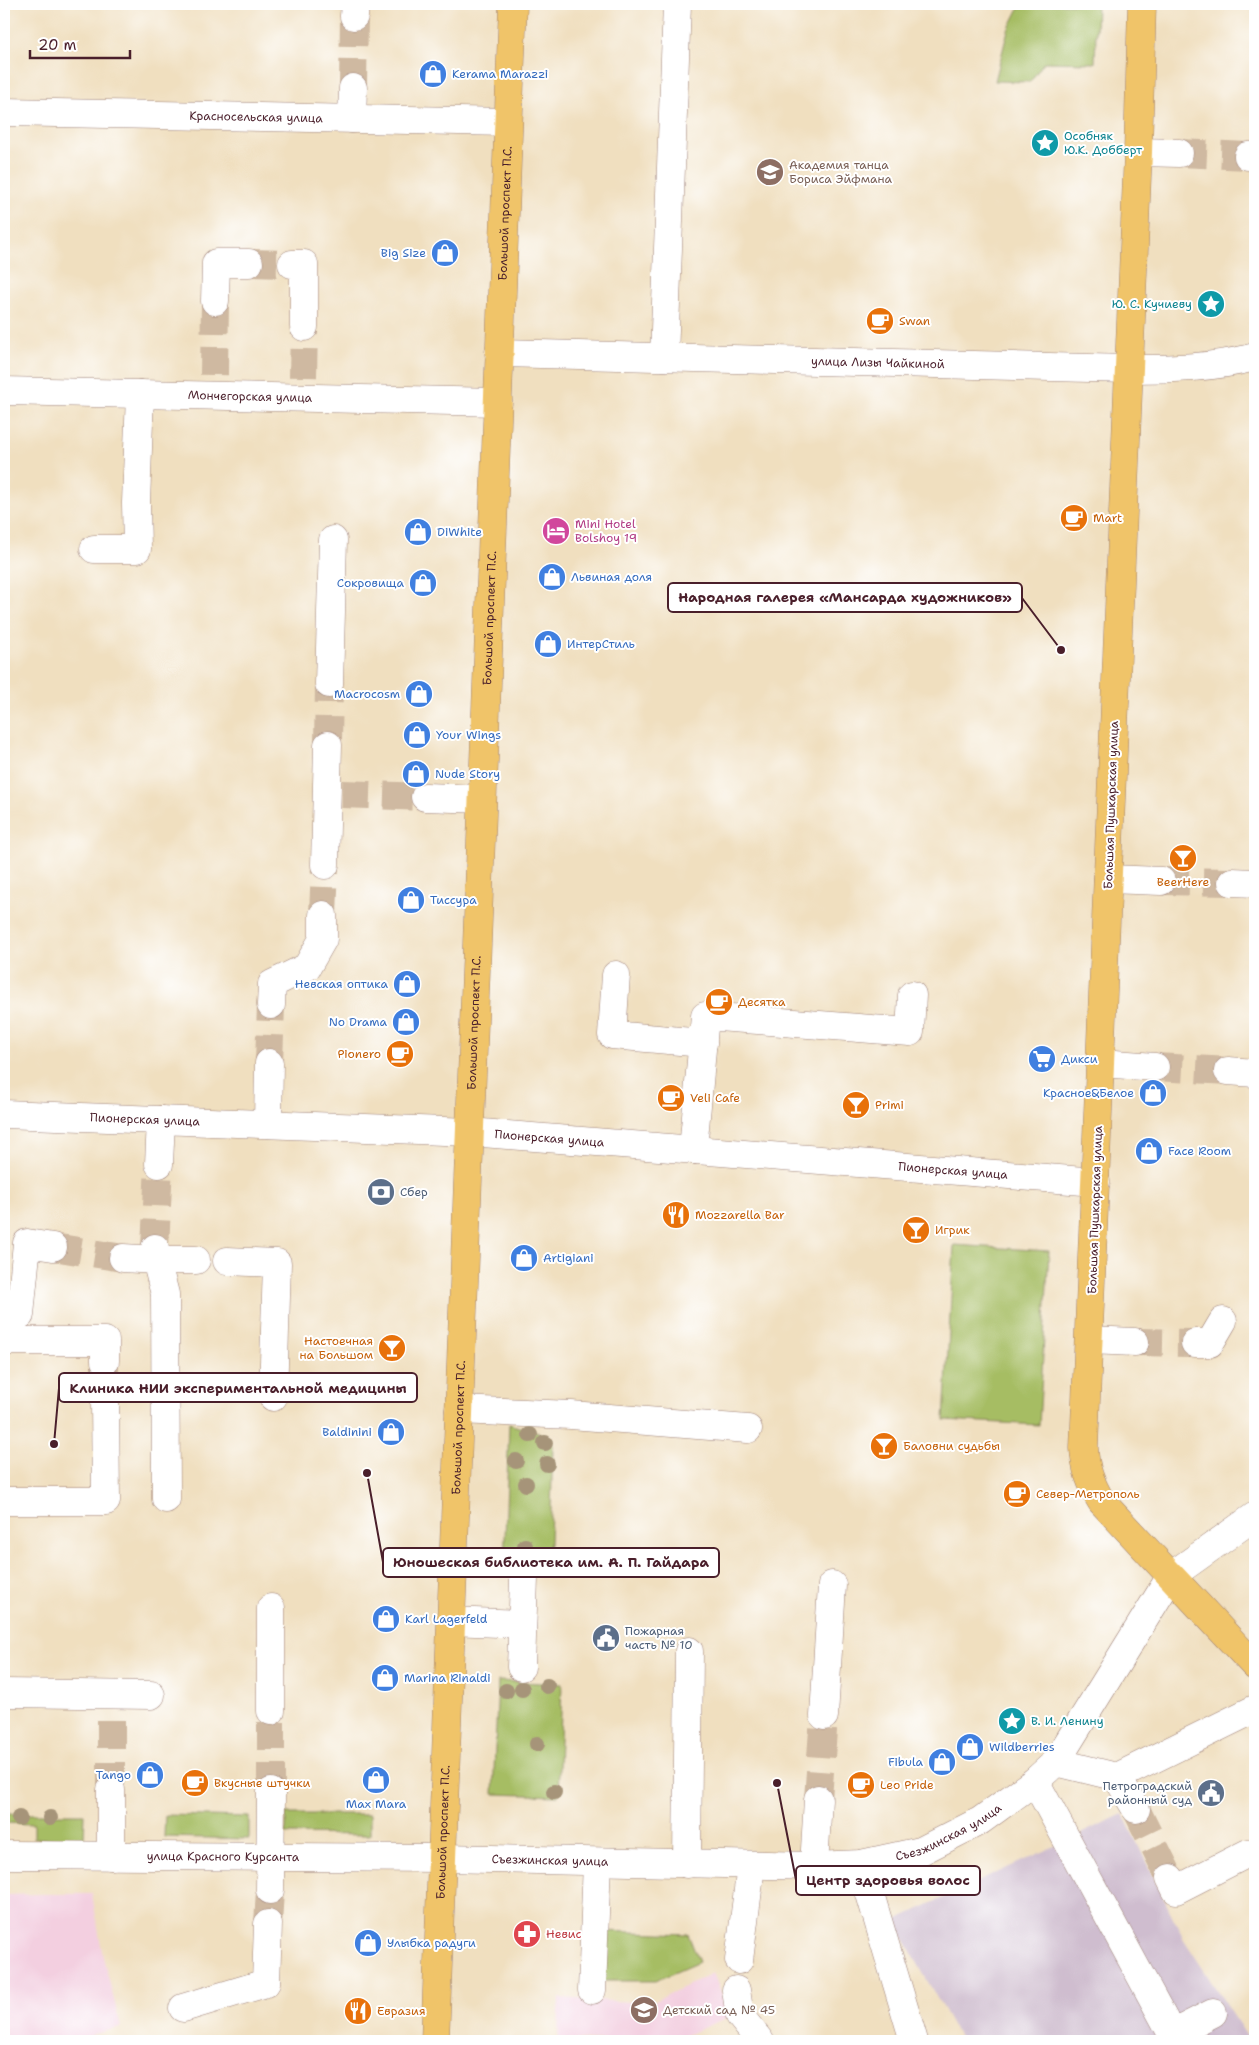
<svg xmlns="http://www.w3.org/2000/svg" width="1259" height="2045" font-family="'Shantell Sans',sans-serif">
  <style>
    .built { fill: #f3cfe0 }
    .industrial { fill: #cfbdcf }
    .green { fill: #a6bd63; stroke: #786e47 }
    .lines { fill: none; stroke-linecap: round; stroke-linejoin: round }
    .minor-tunnel { stroke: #cfb9a1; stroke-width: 28; stroke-dasharray: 28 14; stroke-linecap: butt }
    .minor-casing { stroke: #9d7f75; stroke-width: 29 }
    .major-casing { stroke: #9d7f75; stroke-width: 29 }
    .minor { stroke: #fff; stroke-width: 28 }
    .major { stroke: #f0c469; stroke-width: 28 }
    .tree { fill: #a69479 }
    .labels { text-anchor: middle; stroke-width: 4; stroke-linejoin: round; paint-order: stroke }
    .shop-label { font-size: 12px; fill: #366cbe; stroke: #fff; text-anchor: start }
    .street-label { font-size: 12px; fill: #4a1f2b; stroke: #fff }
    .culture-label { font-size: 12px; fill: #0d838f; stroke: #fff; text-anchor: start }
    .education-label { font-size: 12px; fill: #785e54; stroke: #fff; text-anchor: start }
    .food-label { font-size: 12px; fill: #c56008; stroke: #fff; text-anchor: start }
    .hotel-label { font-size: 12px; fill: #b23c85; stroke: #fff; text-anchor: start }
    .service-label { font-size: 12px; fill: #4e5e75; stroke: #fff; text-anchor: start }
    .health-label { font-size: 12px; fill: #be3a42; stroke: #fff; text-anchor: start }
    .leader { fill: none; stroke: #4a1f2b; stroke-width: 2 }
    .callout-dot { fill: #4a1f2b; stroke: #fff; stroke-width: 2 }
    .callout { fill: #fff; stroke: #4a1f2b; stroke-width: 2 }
    .callout-label { font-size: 14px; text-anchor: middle; font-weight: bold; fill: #4a1f2b }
  </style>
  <rect width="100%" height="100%" fill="#fff"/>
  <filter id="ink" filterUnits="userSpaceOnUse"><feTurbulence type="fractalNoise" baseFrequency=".02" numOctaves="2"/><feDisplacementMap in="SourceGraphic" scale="10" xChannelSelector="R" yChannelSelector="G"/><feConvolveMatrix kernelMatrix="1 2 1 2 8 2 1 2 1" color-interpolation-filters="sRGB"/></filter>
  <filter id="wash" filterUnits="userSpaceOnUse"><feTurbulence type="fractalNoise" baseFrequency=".0096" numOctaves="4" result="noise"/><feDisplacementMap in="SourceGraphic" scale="20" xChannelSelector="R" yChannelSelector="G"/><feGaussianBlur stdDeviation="1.12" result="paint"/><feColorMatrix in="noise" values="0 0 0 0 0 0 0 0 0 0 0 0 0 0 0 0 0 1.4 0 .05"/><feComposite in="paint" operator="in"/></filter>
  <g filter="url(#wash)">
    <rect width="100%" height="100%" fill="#f0dfbf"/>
    <g class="built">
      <polygon points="43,1894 92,1894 103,1957 121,2027 91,2035 92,2041 4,2041 4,1895"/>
      <polygon points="713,1973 731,2016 672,2041 558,2040 559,1998 650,2003"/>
    </g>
    <polygon class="industrial" points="1123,1814 1183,1938 1250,2041 961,2041 894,1921"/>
    <g class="green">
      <polygon points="1021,4 1097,4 1095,63 1044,62 1030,82 995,81 1008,30"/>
      <polygon points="954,1245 1049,1251 1039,1425 944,1420"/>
      <polygon points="509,1424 545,1435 553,1445 550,1544 543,1561 529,1568 504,1567"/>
      <polygon points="498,1681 562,1684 558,1796 493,1794"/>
      <polygon points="4,1814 85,1814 84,1838 34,1839 34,1824 4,1823"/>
      <polygon points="286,1814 370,1814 370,1835 286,1834"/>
      <polygon points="165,1815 249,1817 249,1839 164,1837"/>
      <polygon points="601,1931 688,1934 699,1962 655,1981 602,1981"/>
    </g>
  </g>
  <g filter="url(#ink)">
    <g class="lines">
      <g class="minor-tunnel">
        <polyline points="353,88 354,16"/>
        <polyline points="1179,153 1248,156"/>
        <polyline points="249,263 292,264"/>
        <polyline points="214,375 215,301"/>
        <polyline points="303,377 304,327"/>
        <polyline points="328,745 329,684"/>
        <polyline points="342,794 425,797"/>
        <polyline points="1161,881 1232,882"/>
        <polyline points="323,915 325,865"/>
        <polyline points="269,1063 271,1005"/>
        <polyline points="1155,1067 1228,1071"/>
        <polyline points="53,1247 123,1258"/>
        <polyline points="155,1248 159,1164"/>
        <polyline points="1135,1342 1195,1343"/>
        <polyline points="105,1361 105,1399"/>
        <polyline points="111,1790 111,1710"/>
        <polyline points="271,1792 271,1711"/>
        <polyline points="818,1799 824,1716"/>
        <polyline points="1136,1809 1170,1878"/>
        <polyline points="268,1924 270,1890"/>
      </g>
      <defs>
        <g id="minor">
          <polyline points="354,16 355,4"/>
          <path id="s1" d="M4 112 508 122"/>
          <polyline points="352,119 353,88"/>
          <polyline points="1138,152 1179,153"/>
          <polyline points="1248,156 1255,156"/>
          <polyline points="292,264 304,264 304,327"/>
          <polyline points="215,301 216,263 249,263"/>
          <path id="s2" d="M499 353 1129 369C1171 369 1214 368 1255 357"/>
          <polyline points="664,357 677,4"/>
          <path id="s3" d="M4 391 498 402"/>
          <polyline points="94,549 137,549 136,503 140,394"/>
          <polyline points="329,684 333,540"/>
          <polyline points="425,797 482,799"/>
          <polyline points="325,865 328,745"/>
          <polyline points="1108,879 1161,881"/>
          <polyline points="1232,882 1255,883"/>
          <polyline points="616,975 612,1035 703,1043"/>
          <polyline points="271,1005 272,984 307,967 323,939 323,915"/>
          <polyline points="1101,1063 1155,1067"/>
          <polyline points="1228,1071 1255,1073"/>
          <path id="s4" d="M4 1114 470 1132 1096 1182"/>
          <polyline points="268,1124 269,1063"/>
          <polyline points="693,1150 705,1016 910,1032 912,995"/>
          <polyline points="159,1164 161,1120"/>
          <polyline points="155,1248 156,1260 196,1260"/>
          <polyline points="123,1258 156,1260 165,1294 166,1499"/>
          <polyline points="227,1261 277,1263 273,1397"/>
          <polyline points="4,1321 20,1315 27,1243 53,1247"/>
          <polyline points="1089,1340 1135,1342"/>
          <polyline points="4,1341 105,1341 105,1361"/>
          <polyline points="1195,1343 1210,1343 1223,1321"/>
          <polyline points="459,1410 571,1415 748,1429"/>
          <polyline points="4,1501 106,1501 105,1399"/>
          <polyline points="451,1621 522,1624"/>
          <polyline points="521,1667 524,1578"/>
          <polyline points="4,1693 151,1695"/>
          <polyline points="271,1711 271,1608"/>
          <polyline points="824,1716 832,1585"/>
          <polyline points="1056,1762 1117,1777 1255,1709"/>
          <polyline points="1117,1777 1136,1809"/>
          <polyline points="1035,1781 1172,2034 1213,2013"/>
          <path id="s5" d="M4 1855 442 1858 814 1866 861 1864 921 1851 980 1821 1035 1781 1056 1762 1171 1576 1255 1516"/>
          <polyline points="111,1856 111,1790"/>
          <polyline points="687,1864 689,1651"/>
          <polyline points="861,1864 914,2041"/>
          <polyline points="814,1866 818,1799"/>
          <polyline points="1170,1878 1176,1890 1248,1853"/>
          <polyline points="270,1890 271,1792"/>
          <polyline points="739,1960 751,1866"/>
          <polyline points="592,1990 597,1862"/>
          <polyline points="736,1990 740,2016 760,2041"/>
          <polyline points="183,2008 266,1983 268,1924"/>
        </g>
        <g id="major">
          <path d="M1142 4 1138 152 1084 1448C1085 1469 1091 1484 1101 1501L1255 1666"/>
          <path id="s6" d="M435 2041 513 4"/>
        </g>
      </defs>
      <use href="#minor" class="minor-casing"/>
      <use href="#major" class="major-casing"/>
      <use href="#minor" class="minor"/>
      <use href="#major" class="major"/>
    </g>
    <g class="tree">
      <circle cx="530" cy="1435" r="8"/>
      <circle cx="545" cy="1443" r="8"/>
      <circle cx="516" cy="1461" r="8"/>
      <circle cx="547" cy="1464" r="8"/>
      <circle cx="526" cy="1484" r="8"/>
      <circle cx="525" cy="1546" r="8"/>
      <circle cx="547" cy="1686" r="8"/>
      <circle cx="522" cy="1689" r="8"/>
      <circle cx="506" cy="1691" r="8"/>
      <circle cx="537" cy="1744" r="8"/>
      <circle cx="554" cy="1792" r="8"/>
      <circle cx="19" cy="1818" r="8"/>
      <circle cx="50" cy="1818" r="8"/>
    </g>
  </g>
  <defs>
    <symbol id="shop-disc" viewBox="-11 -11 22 22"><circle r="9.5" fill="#3f7fe0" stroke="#fff"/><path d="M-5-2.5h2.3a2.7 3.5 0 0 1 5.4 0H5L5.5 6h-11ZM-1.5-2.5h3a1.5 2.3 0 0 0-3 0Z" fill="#fff"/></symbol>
    <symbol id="sight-disc" viewBox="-11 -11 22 22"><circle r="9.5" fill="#0f9aa8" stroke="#fff"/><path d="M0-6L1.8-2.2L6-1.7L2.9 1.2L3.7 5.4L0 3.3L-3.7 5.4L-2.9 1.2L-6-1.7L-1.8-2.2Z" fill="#fff"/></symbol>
    <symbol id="university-disc" viewBox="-11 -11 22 22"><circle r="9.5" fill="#8d6e63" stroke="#fff"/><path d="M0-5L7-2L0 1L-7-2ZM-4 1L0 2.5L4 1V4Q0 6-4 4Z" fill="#fff"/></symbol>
    <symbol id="cafe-disc" viewBox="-11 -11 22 22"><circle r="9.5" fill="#e8710a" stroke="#fff"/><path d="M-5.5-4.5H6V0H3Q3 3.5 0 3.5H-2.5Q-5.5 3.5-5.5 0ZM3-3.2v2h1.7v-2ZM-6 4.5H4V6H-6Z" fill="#fff"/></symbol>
    <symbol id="hotel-disc" viewBox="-11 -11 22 22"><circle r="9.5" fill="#d1479c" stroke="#fff"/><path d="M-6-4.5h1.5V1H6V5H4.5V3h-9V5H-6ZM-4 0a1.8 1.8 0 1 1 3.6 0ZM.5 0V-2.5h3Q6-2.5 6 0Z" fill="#fff"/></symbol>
    <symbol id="bar-disc" viewBox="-11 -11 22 22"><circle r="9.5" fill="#e8710a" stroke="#fff"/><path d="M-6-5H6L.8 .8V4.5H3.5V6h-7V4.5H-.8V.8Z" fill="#fff"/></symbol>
    <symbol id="supermarket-disc" viewBox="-11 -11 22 22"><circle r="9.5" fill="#3f7fe0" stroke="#fff"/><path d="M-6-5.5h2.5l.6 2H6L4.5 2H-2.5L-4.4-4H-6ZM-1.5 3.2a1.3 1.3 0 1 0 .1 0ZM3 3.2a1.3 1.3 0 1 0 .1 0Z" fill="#fff"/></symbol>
    <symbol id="bank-disc" viewBox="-11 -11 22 22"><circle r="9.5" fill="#5c6f8a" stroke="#fff"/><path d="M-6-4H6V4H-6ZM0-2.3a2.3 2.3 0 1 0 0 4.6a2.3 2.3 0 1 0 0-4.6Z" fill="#fff"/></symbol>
    <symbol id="restaurant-disc" viewBox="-11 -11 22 22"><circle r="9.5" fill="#e8710a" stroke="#fff"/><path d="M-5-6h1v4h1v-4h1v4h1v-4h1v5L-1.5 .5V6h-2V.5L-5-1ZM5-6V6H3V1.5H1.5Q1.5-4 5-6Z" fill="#fff"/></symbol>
    <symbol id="civic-disc" viewBox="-11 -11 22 22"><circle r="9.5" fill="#5c6f8a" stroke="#fff"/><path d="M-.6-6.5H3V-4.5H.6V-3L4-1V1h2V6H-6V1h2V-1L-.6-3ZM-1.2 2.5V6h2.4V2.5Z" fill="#fff"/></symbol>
    <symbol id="pharmacy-disc" viewBox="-11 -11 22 22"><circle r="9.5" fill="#e0444e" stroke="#fff"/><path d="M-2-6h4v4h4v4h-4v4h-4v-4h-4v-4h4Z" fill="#fff"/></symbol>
    <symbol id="school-disc" viewBox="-11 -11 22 22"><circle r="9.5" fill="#8d6e63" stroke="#fff"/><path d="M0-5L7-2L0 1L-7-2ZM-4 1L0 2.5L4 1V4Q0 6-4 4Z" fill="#fff"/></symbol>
  </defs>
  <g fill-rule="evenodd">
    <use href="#shop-disc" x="417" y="58" width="32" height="32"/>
    <use href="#sight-disc" x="1029" y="127" width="32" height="32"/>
    <use href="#university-disc" x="754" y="156" width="32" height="32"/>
    <use href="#shop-disc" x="429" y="237" width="32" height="32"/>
    <use href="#sight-disc" x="1195" y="288" width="32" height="32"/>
    <use href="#cafe-disc" x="864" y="305" width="32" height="32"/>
    <use href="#cafe-disc" x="1058" y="502" width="32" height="32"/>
    <use href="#hotel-disc" x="540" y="515" width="32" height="32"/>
    <use href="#shop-disc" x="402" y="516" width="32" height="32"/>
    <use href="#shop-disc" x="536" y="561" width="32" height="32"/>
    <use href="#shop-disc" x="407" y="567" width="32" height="32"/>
    <use href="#shop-disc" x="532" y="628" width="32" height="32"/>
    <use href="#shop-disc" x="403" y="678" width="32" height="32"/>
    <use href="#shop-disc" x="401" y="719" width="32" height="32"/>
    <use href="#shop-disc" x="400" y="758" width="32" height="32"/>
    <use href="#bar-disc" x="1167" y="842" width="32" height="32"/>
    <use href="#shop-disc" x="395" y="884" width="32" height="32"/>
    <use href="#shop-disc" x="391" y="968" width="32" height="32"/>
    <use href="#cafe-disc" x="703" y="986" width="32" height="32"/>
    <use href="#shop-disc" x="390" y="1006" width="32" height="32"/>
    <use href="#cafe-disc" x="384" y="1038" width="32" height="32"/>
    <use href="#supermarket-disc" x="1026" y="1043" width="32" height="32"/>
    <use href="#shop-disc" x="1137" y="1077" width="32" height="32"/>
    <use href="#cafe-disc" x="655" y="1082" width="32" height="32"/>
    <use href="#bar-disc" x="840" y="1089" width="32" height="32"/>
    <use href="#shop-disc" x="1133" y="1135" width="32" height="32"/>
    <use href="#bank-disc" x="365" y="1176" width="32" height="32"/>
    <use href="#restaurant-disc" x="660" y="1199" width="32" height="32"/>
    <use href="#bar-disc" x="900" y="1214" width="32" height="32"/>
    <use href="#shop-disc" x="508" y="1242" width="32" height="32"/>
    <use href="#bar-disc" x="376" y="1332" width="32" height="32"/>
    <use href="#shop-disc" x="375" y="1416" width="32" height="32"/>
    <use href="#bar-disc" x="868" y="1430" width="32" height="32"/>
    <use href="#cafe-disc" x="1001" y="1478" width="32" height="32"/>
    <use href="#shop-disc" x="370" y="1603" width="32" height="32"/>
    <use href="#civic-disc" x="590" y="1622" width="32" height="32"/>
    <use href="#shop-disc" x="369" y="1662" width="32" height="32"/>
    <use href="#sight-disc" x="996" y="1705" width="32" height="32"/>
    <use href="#shop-disc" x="954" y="1731" width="32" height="32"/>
    <use href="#shop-disc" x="926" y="1746" width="32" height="32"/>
    <use href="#shop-disc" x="134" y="1759" width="32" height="32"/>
    <use href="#shop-disc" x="360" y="1764" width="32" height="32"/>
    <use href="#cafe-disc" x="179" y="1767" width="32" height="32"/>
    <use href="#cafe-disc" x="845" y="1769" width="32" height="32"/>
    <use href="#civic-disc" x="1195" y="1777" width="32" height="32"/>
    <use href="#pharmacy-disc" x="511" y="1918" width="32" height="32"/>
    <use href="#shop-disc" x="352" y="1927" width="32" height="32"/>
    <use href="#school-disc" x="628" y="1994" width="32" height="32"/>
    <use href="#restaurant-disc" x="342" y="1995" width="32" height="32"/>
  </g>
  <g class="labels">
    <g class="shop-label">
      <text x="452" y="78">Kerama Marazzi</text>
      <text x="426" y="257" text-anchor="end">Big Size</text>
      <text x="437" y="536">DiWhite</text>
      <text x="571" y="581">Львиная доля</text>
      <text x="404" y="587" text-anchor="end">Сокровища</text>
      <text x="567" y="648">ИнтерСтиль</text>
      <text x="400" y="698" text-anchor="end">Macrocosm</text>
      <text x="436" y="739">Your Wings</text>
      <text x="435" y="778">Nude Story</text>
      <text x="430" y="904">Тиссура</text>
      <text x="388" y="988" text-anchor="end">Невская оптика</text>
      <text x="387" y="1026" text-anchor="end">No Drama</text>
      <text x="1061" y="1063">Дикси</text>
      <text x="1134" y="1097" text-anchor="end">Красное&amp;Белое</text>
      <text x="1168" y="1155">Face Room</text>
      <text x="543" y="1262">Artigiani</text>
      <text x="372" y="1436" text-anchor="end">Baldinini</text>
      <text x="405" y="1623">Karl Lagerfeld</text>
      <text x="404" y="1682">Marina Rinaldi</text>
      <text x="989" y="1751">Wildberries</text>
      <text x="923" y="1766" text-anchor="end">Fibula</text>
      <text x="131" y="1779" text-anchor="end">Tango</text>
      <text x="376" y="1808" text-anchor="middle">Max Mara</text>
      <text x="387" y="1947">Улыбка радуги</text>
    </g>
    <g class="street-label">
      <text dy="4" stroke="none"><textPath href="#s1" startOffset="252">Красносельская улица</textPath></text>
      <text dy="4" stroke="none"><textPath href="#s6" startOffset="1829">Большой проспект П.С.</textPath></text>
      <text dy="4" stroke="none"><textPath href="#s2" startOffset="379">улица Лизы Чайкиной</textPath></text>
      <text dy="4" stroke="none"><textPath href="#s3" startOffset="246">Мончегорская улица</textPath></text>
      <text dy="4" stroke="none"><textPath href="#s6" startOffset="1424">Большой проспект П.С.</textPath></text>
      <text transform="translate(1111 805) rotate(-88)" y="4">Большая Пушкарская улица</text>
      <text dy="4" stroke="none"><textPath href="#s6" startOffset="1019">Большой проспект П.С.</textPath></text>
      <text dy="4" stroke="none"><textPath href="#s4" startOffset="141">Пионерская улица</textPath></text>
      <text dy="4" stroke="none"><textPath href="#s4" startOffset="546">Пионерская улица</textPath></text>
      <text dy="4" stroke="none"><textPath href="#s4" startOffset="951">Пионерская улица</textPath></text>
      <text transform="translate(1095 1210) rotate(-88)" y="4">Большая Пушкарская улица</text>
      <text dy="4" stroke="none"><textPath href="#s6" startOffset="614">Большой проспект П.С.</textPath></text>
      <text dy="4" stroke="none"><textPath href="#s5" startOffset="951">Съезжинская улица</textPath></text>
      <text dy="4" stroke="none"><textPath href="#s6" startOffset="209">Большой проспект П.С.</textPath></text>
      <text dy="4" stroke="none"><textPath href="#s5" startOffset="219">улица Красного Курсанта</textPath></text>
      <text dy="4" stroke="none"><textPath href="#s5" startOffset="546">Съезжинская улица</textPath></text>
    </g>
    <g class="culture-label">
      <text x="1064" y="140">Особняк<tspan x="1064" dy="14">Ю.К. Добберт</tspan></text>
      <text x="1192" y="308" text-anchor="end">Ю. С. Кучиеву</text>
      <text x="1031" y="1725">В. И. Ленину</text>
    </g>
    <g class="education-label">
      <text x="789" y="169">Академия танца<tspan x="789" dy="14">Бориса Эйфмана</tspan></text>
      <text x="663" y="2014">Детский сад № 45</text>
    </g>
    <g class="food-label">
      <text x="899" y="325">Swan</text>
      <text x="1093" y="522">Mart</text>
      <text x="1183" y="886" text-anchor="middle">BeerHere</text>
      <text x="738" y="1006">Десятка</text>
      <text x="381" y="1058" text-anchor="end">Pionero</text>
      <text x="690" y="1102">Veli Cafe</text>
      <text x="875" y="1109">Primi</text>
      <text x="695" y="1219">Mozzarella Bar</text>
      <text x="935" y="1234">Игрик</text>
      <text x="373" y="1345" text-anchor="end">Настоечная<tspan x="373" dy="14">на Большом</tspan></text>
      <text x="903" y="1450">Баловни судьбы</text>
      <text x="1036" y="1498">Север-Метрополь</text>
      <text x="214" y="1787">Вкусные штучки</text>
      <text x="880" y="1789">Leo Pride</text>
      <text x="377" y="2015">Евразия</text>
    </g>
    <g class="hotel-label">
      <text x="575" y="528">Mini Hotel<tspan x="575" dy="14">Bolshoy 19</tspan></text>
    </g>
    <g class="service-label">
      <text x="400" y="1196">Сбер</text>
      <text x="625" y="1635">Пожарная<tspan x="625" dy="14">часть № 10</tspan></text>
      <text x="1192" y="1790" text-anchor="end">Петроградский<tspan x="1192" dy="14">районный суд</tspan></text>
    </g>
    <g class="health-label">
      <text x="546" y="1938">Невис</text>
    </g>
  </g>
  <path class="leader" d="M1061 650L1022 598M54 1444L59 1388M367 1473L383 1562M777 1783L796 1880"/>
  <g class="callout-dot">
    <circle cx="1061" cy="650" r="5"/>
    <circle cx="54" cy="1444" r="5"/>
    <circle cx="367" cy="1473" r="5"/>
    <circle cx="777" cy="1783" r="5"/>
  </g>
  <g class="callout">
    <rect x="668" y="583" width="354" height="29" rx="5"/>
    <rect x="59" y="1373" width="358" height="29" rx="5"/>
    <rect x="383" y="1548" width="336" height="29" rx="5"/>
    <rect x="796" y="1866" width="184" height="29" rx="5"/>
  </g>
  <g class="callout-label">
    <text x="845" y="602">Народная галерея «Мансарда художников»</text>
    <text x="238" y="1393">Клиника НИИ экспериментальной медицины</text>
    <text x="551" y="1567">Юношеская библиотека им. А. П. Гайдара</text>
    <text x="888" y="1885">Центр здоровья волос</text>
  </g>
  <rect width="1259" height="2045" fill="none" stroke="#fff" stroke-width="20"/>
  <path d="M30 50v8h100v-8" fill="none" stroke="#4a1f2b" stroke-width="2.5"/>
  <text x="38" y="50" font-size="15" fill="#4a1f2b" stroke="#ffffff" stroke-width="4" paint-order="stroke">20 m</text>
</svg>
